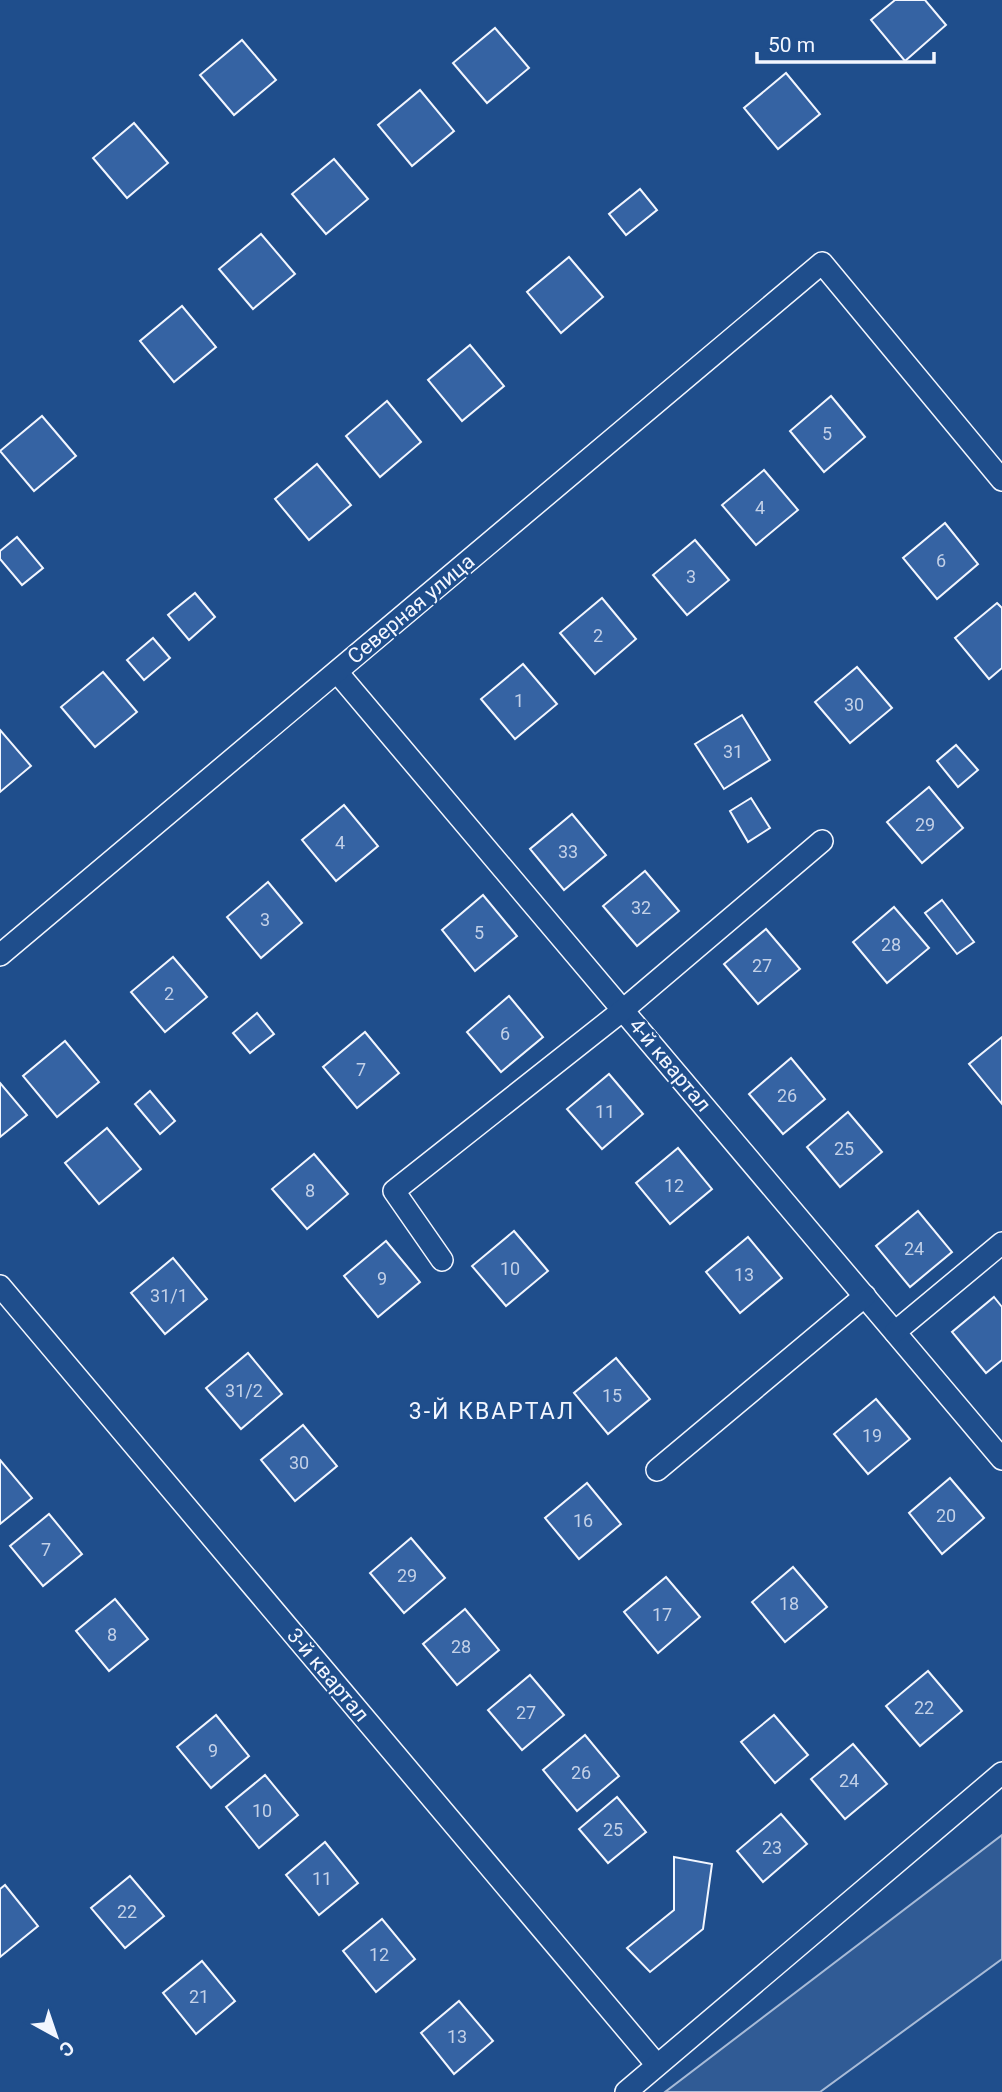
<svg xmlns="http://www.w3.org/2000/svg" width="1002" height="2092" font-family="Roboto,sans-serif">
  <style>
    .built { fill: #305b95; stroke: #a8bbd7; stroke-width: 2 }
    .building { fill: #3563a3; stroke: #f2f6ff; stroke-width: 2 }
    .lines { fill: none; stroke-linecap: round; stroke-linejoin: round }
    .minor-casing { stroke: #f2f6ff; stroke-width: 24 }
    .minor { stroke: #1f4e8c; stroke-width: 21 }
    .labels { text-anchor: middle; stroke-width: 5; stroke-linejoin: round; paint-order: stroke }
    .number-label { font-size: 18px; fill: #c3d1e8 }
    .street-label { font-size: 21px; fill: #f2f6ff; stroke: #1f4e8c }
    .neighbourhood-label { font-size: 23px; letter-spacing: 2px; fill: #f2f6ff; stroke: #1f4e8c }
  </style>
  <rect width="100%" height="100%" fill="#1f4e8c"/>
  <polygon class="built" points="1002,1835 1002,1959 820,2092 665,2092"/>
  <g class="building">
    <polygon points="895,0 925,0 946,25 905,61 871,20"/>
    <polygon points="495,28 529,68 487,103 453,63"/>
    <polygon points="242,40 276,80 234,115 200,75"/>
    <polygon points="786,73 820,114 778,149 744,108"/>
    <polygon points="420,90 454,131 412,166 378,125"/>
    <polygon points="134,123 168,163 127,198 93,158"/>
    <polygon points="334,159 368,199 326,234 292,194"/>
    <polygon points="640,189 657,210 626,235 609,214"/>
    <polygon points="261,234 295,274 253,309 219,269"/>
    <polygon points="569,257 603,297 561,333 527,292"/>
    <polygon points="182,306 216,347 174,382 140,341"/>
    <polygon points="470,345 504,386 462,421 428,380"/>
    <polygon points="831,396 865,437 824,472 790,431"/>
    <polygon points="387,401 421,442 380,477 346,436"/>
    <polygon points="42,416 76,456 34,491 0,451"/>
    <polygon points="317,464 351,505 309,540 275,499"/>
    <polygon points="764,470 798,510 756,545 722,505"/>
    <polygon points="945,523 978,564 937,599 903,558"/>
    <polygon points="17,537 43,568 22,585 0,559 0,551"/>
    <polygon points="695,540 729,580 687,615 653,575"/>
    <polygon points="195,593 215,617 189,640 168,615"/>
    <polygon points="602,598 636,639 595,674 560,633"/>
    <polygon points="997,603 1002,608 1002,668 989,679 955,638"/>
    <polygon points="153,638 170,658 144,680 127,660"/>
    <polygon points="523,664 557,704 515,739 481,699"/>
    <polygon points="857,667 892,708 850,743 815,702"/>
    <polygon points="103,672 137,712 95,747 61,707"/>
    <polygon points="742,715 770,760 724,789 695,744"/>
    <polygon points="0,730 31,766 0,792"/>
    <polygon points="956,745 978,770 958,787 937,761"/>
    <polygon points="929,787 963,828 922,863 887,822"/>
    <polygon points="751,798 770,828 748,842 730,811"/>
    <polygon points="344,805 378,846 336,881 302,840"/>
    <polygon points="572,814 606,855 564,890 530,849"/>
    <polygon points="645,871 679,911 637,946 603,906"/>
    <polygon points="268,882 302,923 261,958 227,917"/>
    <polygon points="483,895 517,936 475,971 442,930"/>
    <polygon points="942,900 974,942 957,954 925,913"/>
    <polygon points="894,907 929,948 887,983 853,942"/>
    <polygon points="766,929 800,969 758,1004 724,964"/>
    <polygon points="173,957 207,997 165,1032 131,992"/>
    <polygon points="509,996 543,1037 501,1072 467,1032"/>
    <polygon points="257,1013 274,1034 250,1053 233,1033"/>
    <polygon points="365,1032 399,1073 357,1108 323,1067"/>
    <polygon points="1002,1037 1002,1104 969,1064"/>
    <polygon points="65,1041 99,1082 57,1117 23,1076"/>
    <polygon points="791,1058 825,1099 783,1134 749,1094"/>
    <polygon points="609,1074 643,1114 602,1149 567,1109"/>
    <polygon points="0,1083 27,1115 0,1137"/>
    <polygon points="150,1091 175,1121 160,1134 135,1104"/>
    <polygon points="848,1112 882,1152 840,1187 807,1147"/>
    <polygon points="107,1128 141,1169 99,1204 65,1163"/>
    <polygon points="678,1148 712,1189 670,1224 636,1183"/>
    <polygon points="314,1154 348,1194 307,1229 272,1189"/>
    <polygon points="918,1211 952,1252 910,1287 876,1246"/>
    <polygon points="514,1231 548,1271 506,1306 472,1266"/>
    <polygon points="748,1237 782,1278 740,1313 706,1272"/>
    <polygon points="386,1241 420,1282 378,1317 344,1276"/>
    <polygon points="173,1258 207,1299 165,1334 131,1293"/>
    <polygon points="994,1297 1002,1307 1002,1360 986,1373 952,1332"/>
    <polygon points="248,1353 282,1394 241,1429 206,1388"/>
    <polygon points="616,1358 650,1399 608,1434 574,1393"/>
    <polygon points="876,1399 910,1439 868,1474 834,1434"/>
    <polygon points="303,1425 337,1466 295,1501 261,1460"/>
    <polygon points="0,1460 32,1498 0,1524"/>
    <polygon points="950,1478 984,1518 942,1554 909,1513"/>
    <polygon points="587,1483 621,1524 579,1559 545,1518"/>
    <polygon points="49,1514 82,1554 43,1586 10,1546"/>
    <polygon points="411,1538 445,1578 404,1613 370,1573"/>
    <polygon points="793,1567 827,1607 785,1642 752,1602"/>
    <polygon points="666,1577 700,1617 658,1653 624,1612"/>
    <polygon points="115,1599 148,1639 109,1671 76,1631"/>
    <polygon points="465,1609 499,1650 457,1685 423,1644"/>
    <polygon points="928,1671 962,1711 920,1746 886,1706"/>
    <polygon points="530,1675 564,1715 522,1750 488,1710"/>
    <polygon points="216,1715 249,1756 211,1788 177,1747"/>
    <polygon points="774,1715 808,1755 775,1783 741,1742"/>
    <polygon points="585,1735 619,1776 577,1811 543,1770"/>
    <polygon points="853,1744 887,1784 845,1819 811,1779"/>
    <polygon points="265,1775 298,1815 259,1848 226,1807"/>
    <polygon points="617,1797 646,1832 608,1863 579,1829"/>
    <polygon points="781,1814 807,1844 763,1882 737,1851"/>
    <polygon points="325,1842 358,1883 319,1915 286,1875"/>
    <polygon points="674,1857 712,1864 703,1929 650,1972 627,1948 674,1910"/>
    <polygon points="130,1876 164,1916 125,1948 91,1908"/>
    <polygon points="5,1885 38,1926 0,1957 0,1889"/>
    <polygon points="382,1919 415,1959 376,1992 343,1951"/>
    <polygon points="202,1961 235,2001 196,2034 163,1993"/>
    <polygon points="459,2001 493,2041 454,2074 421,2033"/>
  </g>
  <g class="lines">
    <defs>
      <g id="minor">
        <polyline points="337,672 1002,1459"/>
        <polyline points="0,955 822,263 1002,480"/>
        <polyline points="442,1260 394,1191 623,1010 822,841"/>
        <polyline points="0,1286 657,2065"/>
        <polyline points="895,1332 1002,1243"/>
        <polyline points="657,1470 865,1296"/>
        <polyline points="626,2092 1002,1773"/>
      </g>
    </defs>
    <use href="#minor" class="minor-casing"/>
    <use href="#minor" class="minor"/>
  </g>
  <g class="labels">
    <g class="number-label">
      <text x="827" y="440">5</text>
      <text x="760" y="514">4</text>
      <text x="941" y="567">6</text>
      <text x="691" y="583">3</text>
      <text x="598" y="642">2</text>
      <text x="519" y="707">1</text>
      <text x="854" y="711">30</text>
      <text x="733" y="758">31</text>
      <text x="925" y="831">29</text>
      <text x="340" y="849">4</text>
      <text x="568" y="858">33</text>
      <text x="641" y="914">32</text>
      <text x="265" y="926">3</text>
      <text x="479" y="939">5</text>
      <text x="891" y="951">28</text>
      <text x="762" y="972">27</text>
      <text x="169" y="1000">2</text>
      <text x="505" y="1040">6</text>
      <text x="361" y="1076">7</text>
      <text x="787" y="1102">26</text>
      <text x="605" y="1118">11</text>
      <text x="844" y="1155">25</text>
      <text x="674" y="1192">12</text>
      <text x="310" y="1197">8</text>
      <text x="914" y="1255">24</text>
      <text x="510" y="1275">10</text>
      <text x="744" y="1281">13</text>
      <text x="382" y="1285">9</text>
      <text x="169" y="1302">31/1</text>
      <text x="244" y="1397">31/2</text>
      <text x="612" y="1402">15</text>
      <text x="872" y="1442">19</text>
      <text x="299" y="1469">30</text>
      <text x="946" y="1522">20</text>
      <text x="583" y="1527">16</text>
      <text x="46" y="1556">7</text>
      <text x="407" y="1582">29</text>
      <text x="789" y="1610">18</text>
      <text x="662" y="1621">17</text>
      <text x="112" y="1641">8</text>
      <text x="461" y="1653">28</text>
      <text x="924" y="1714">22</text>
      <text x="526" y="1719">27</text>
      <text x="213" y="1757">9</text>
      <text x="581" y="1779">26</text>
      <text x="849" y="1787">24</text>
      <text x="262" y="1817">10</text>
      <text x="613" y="1836">25</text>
      <text x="772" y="1854">23</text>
      <text x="322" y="1885">11</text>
      <text x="127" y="1918">22</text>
      <text x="379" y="1961">12</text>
      <text x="199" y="2003">21</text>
      <text x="457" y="2043">13</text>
    </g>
    <g class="street-label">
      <text transform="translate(411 609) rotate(-40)" y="7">Северная улица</text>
      <text transform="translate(670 1065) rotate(50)" y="7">4-й квартал</text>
      <text transform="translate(328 1675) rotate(50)" y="7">3-й квартал</text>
    </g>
    <g class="neighbourhood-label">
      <text x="492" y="1419">3-Й КВАРТАЛ</text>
    </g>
  </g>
  <g transform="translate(56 2036) rotate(140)" stroke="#1f4e8c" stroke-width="5" paint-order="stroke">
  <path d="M0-5L12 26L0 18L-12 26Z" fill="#f2f6ff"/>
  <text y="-10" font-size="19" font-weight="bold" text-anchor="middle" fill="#f2f6ff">С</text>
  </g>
  <path d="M757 52v10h177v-10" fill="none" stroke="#f2f6ff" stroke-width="3.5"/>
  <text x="768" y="52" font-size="21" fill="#f2f6ff" stroke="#1f4e8c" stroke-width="5" paint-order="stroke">50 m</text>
</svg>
